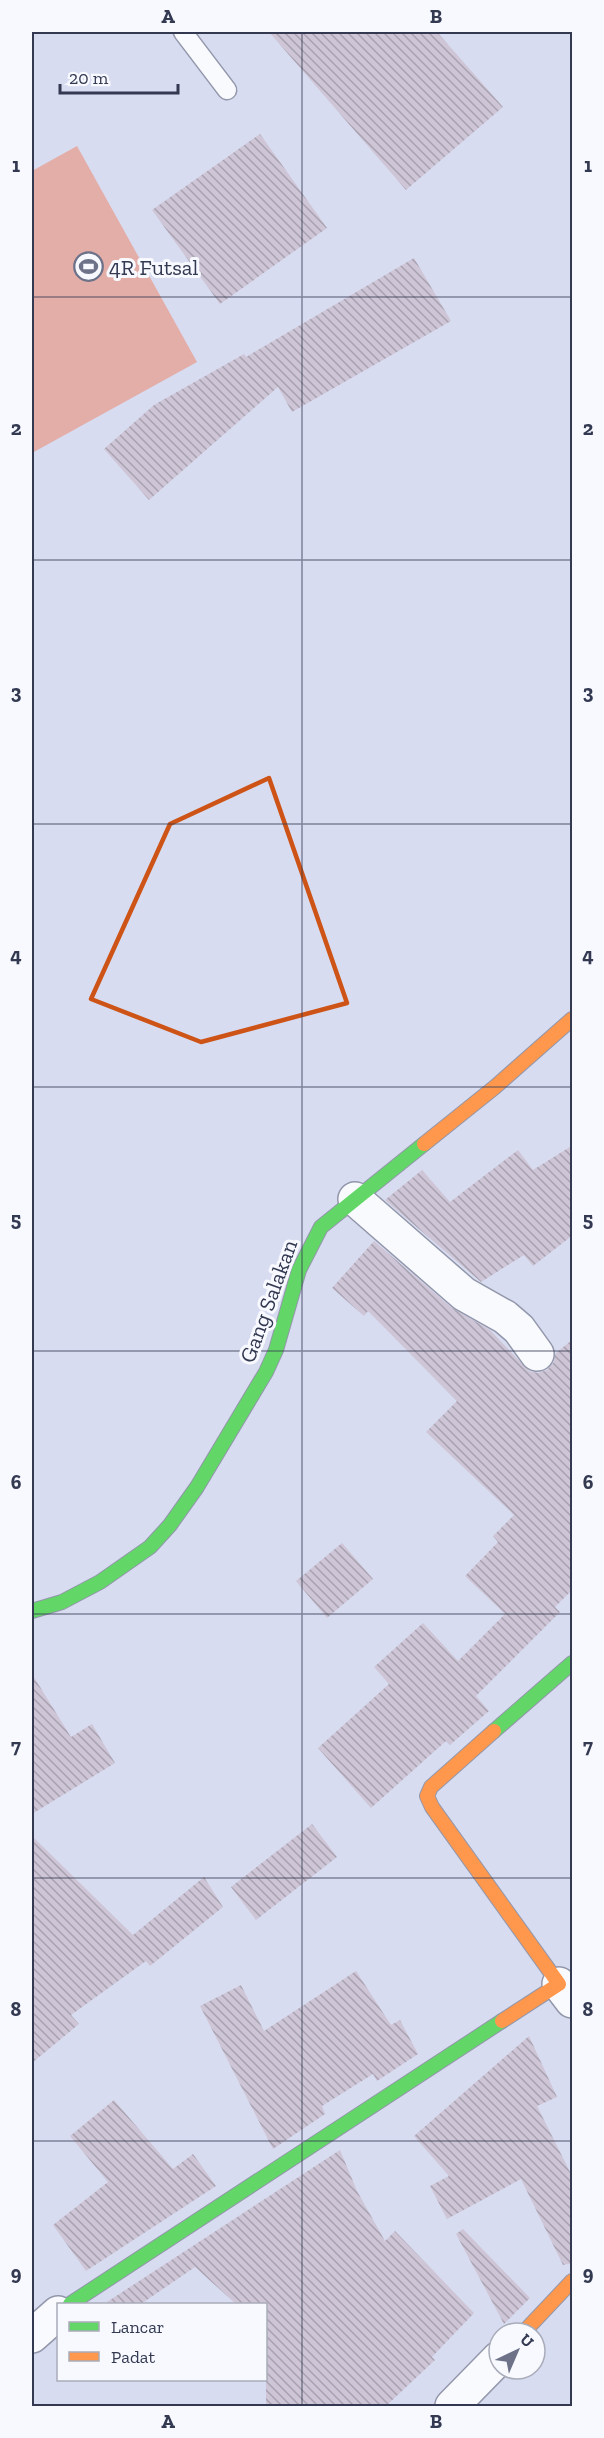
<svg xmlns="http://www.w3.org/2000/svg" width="604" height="2438" font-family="'Zilla Slab',serif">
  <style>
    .green { fill: #e3ada8 }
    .building { fill: url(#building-back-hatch) }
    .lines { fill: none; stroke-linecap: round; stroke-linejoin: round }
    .lane-casing { stroke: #9397ab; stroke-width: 21 }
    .street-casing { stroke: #9397ab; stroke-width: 36 }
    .fast-casing { stroke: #9397ab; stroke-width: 16 }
    .slow-casing { stroke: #9397ab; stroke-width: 16 }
    .lane { stroke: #f9fafd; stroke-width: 18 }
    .street { stroke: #f9fafd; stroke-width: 33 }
    .fast { stroke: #63d668; stroke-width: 14 }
    .slow { stroke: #ff974d; stroke-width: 14 }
    .marked { fill: none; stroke: #cd5416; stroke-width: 4.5; stroke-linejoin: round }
    .grid { fill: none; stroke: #333951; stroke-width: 1.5; stroke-opacity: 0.55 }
    .labels { text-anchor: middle; stroke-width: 6; stroke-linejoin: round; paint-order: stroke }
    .poi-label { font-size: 22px; fill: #333951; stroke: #f7f9ff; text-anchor: start }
    .street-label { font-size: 22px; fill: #333951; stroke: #f7f9ff }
    .neatline { fill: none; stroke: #333951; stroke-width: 2 }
    .grid-label { font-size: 20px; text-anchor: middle; font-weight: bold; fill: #333951 }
  </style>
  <defs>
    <pattern id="building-back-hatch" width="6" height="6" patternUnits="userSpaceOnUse" patternTransform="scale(1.5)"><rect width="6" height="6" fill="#cec5d6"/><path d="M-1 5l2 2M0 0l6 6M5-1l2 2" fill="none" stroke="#a8a1b0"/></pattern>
  </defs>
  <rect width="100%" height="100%" fill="#d8dcf0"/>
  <polygon class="green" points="77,146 197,362 32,453 32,171"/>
  <g class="building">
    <polygon points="269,32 437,32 503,107 406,190"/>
    <polygon points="260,134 327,228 220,304 152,210"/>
    <polygon points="414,258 451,321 292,412 278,387 149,500 104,449 154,405 244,354 246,357"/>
    <polygon points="573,1145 573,1235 533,1266 524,1255 481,1282 385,1200 422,1170 450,1202 518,1150 533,1170"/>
    <polygon points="374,1241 452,1308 490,1330 529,1371 538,1373 547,1370 554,1362 555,1354 573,1339 573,1589 555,1607 560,1612 476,1696 489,1711 450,1745 446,1741 371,1808 318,1748 389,1684 374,1667 423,1623 458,1661 505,1614 465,1576 498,1542 493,1536 514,1515 426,1432 457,1401 368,1311 364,1316 332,1288"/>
    <polygon points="342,1543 373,1579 327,1618 296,1581"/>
    <polygon points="32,1674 71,1737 92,1724 115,1763 32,1814"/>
    <polygon points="312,1824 337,1857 256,1920 231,1887"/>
    <polygon points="32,1836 133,1935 204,1877 223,1907 150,1966 146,1961 71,2015 79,2024 32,2063"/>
    <polygon points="356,1971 391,2025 400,2020 418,2054 377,2081 373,2074 322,2106 325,2114 273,2149 200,2006 241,1985 264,2031"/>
    <polygon points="529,2036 557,2097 537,2106 573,2178 573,2263 563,2265 521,2179 447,2219 430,2186 449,2176 414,2136"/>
    <polygon points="114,2100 173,2169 193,2154 216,2186 86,2271 53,2225 108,2182 70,2136"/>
    <polygon points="340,2150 357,2191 385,2241 395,2231 474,2313 432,2357 435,2360 386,2406 266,2406 266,2304 236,2304 195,2267 141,2304 109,2304 107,2302"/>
    <polygon points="463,2229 530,2298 504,2324 456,2234"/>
  </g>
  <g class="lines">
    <defs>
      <polyline id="lane" points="183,32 227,90"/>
      <g id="street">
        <polyline points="355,1199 464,1294 505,1317 519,1329 537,1354"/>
        <polyline points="559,1984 572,2001"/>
        <polyline points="32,2336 58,2313"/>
        <polyline points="452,2406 499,2358"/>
      </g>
      <g id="fast">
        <polyline points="32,1611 62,1602 100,1582 150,1547 170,1525 197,1487 266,1372 276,1350 299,1270 321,1227 424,1144"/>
        <polyline points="494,1731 572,1663"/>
        <polyline points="70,2304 502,2021"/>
      </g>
      <g id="slow">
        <polyline points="424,1144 495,1087 572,1019"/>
        <polyline points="494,1731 431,1787 427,1796 432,1807 559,1984 502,2021"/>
        <polyline points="523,2333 572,2281"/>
      </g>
    </defs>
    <use href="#lane" class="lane-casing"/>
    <use href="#street" class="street-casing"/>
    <use href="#fast" class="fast-casing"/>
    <use href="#slow" class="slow-casing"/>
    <use href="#lane" class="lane"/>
    <use href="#street" class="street"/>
    <use href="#fast" class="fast"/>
    <use href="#slow" class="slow"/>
  </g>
  <path class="marked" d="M269 778 347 1003 201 1042 91 999 170 824Z"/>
  <path class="grid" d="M302 32V2406M32 297H572M32 560H572M32 824H572M32 1087H572M32 1351H572M32 1614H572M32 1878H572M32 2141H572"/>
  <defs>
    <symbol id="stadium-ring" viewBox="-11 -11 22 22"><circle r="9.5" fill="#f7f9ff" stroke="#6d7289" stroke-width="1.5"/><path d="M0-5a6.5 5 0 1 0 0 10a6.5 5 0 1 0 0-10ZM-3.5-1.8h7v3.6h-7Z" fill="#6d7289"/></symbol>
  </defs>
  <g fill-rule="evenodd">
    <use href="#stadium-ring" x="72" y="250" width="33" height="33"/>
  </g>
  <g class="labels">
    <g class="poi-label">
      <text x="109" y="275">4R Futsal</text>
    </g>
    <g class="street-label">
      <text transform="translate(268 1301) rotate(-70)" y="8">Gang Salakan</text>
    </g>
  </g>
  <rect width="604" height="2438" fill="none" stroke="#f7f9ff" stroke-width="66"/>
  <rect x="57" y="2303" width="210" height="78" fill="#f7f9ff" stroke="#a9acb9" stroke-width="1.5"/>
  <rect x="69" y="2322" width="30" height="9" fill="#63d668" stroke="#a9acb9" stroke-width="1.5"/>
  <text x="111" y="2333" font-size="18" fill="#333951">Lancar</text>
  <rect x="69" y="2352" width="30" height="9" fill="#ff974d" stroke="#a9acb9" stroke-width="1.5"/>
  <text x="111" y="2363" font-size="18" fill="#333951">Padat</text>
  <g transform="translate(517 2351) rotate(44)"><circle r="28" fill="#f7f9ff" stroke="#a9acb9" stroke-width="1.5"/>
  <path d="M0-4.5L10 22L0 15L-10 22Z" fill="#6d7289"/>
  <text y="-9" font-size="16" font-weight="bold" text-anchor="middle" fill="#333951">U</text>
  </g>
  <path d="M60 84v9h118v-9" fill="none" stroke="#333951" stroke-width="3"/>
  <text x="69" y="84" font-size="18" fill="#333951" stroke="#f7f9ff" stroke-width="4.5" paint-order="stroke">20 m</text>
  <rect x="33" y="33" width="538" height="2372" class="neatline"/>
  <g class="grid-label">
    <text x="168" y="23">A</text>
    <text x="436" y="23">B</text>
    <text x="16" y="172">1</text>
    <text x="588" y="172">1</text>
    <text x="16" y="435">2</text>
    <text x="588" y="435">2</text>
    <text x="16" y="699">3</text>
    <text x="588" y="699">3</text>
    <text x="16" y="962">4</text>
    <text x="588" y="962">4</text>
    <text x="16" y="1226">5</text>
    <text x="588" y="1226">5</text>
    <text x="16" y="1489">6</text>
    <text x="588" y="1489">6</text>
    <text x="16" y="1753">7</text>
    <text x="588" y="1753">7</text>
    <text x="16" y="2016">8</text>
    <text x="588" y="2016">8</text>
    <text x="16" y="2280">9</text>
    <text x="588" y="2280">9</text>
    <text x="168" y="2428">A</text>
    <text x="436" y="2428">B</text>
  </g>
</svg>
